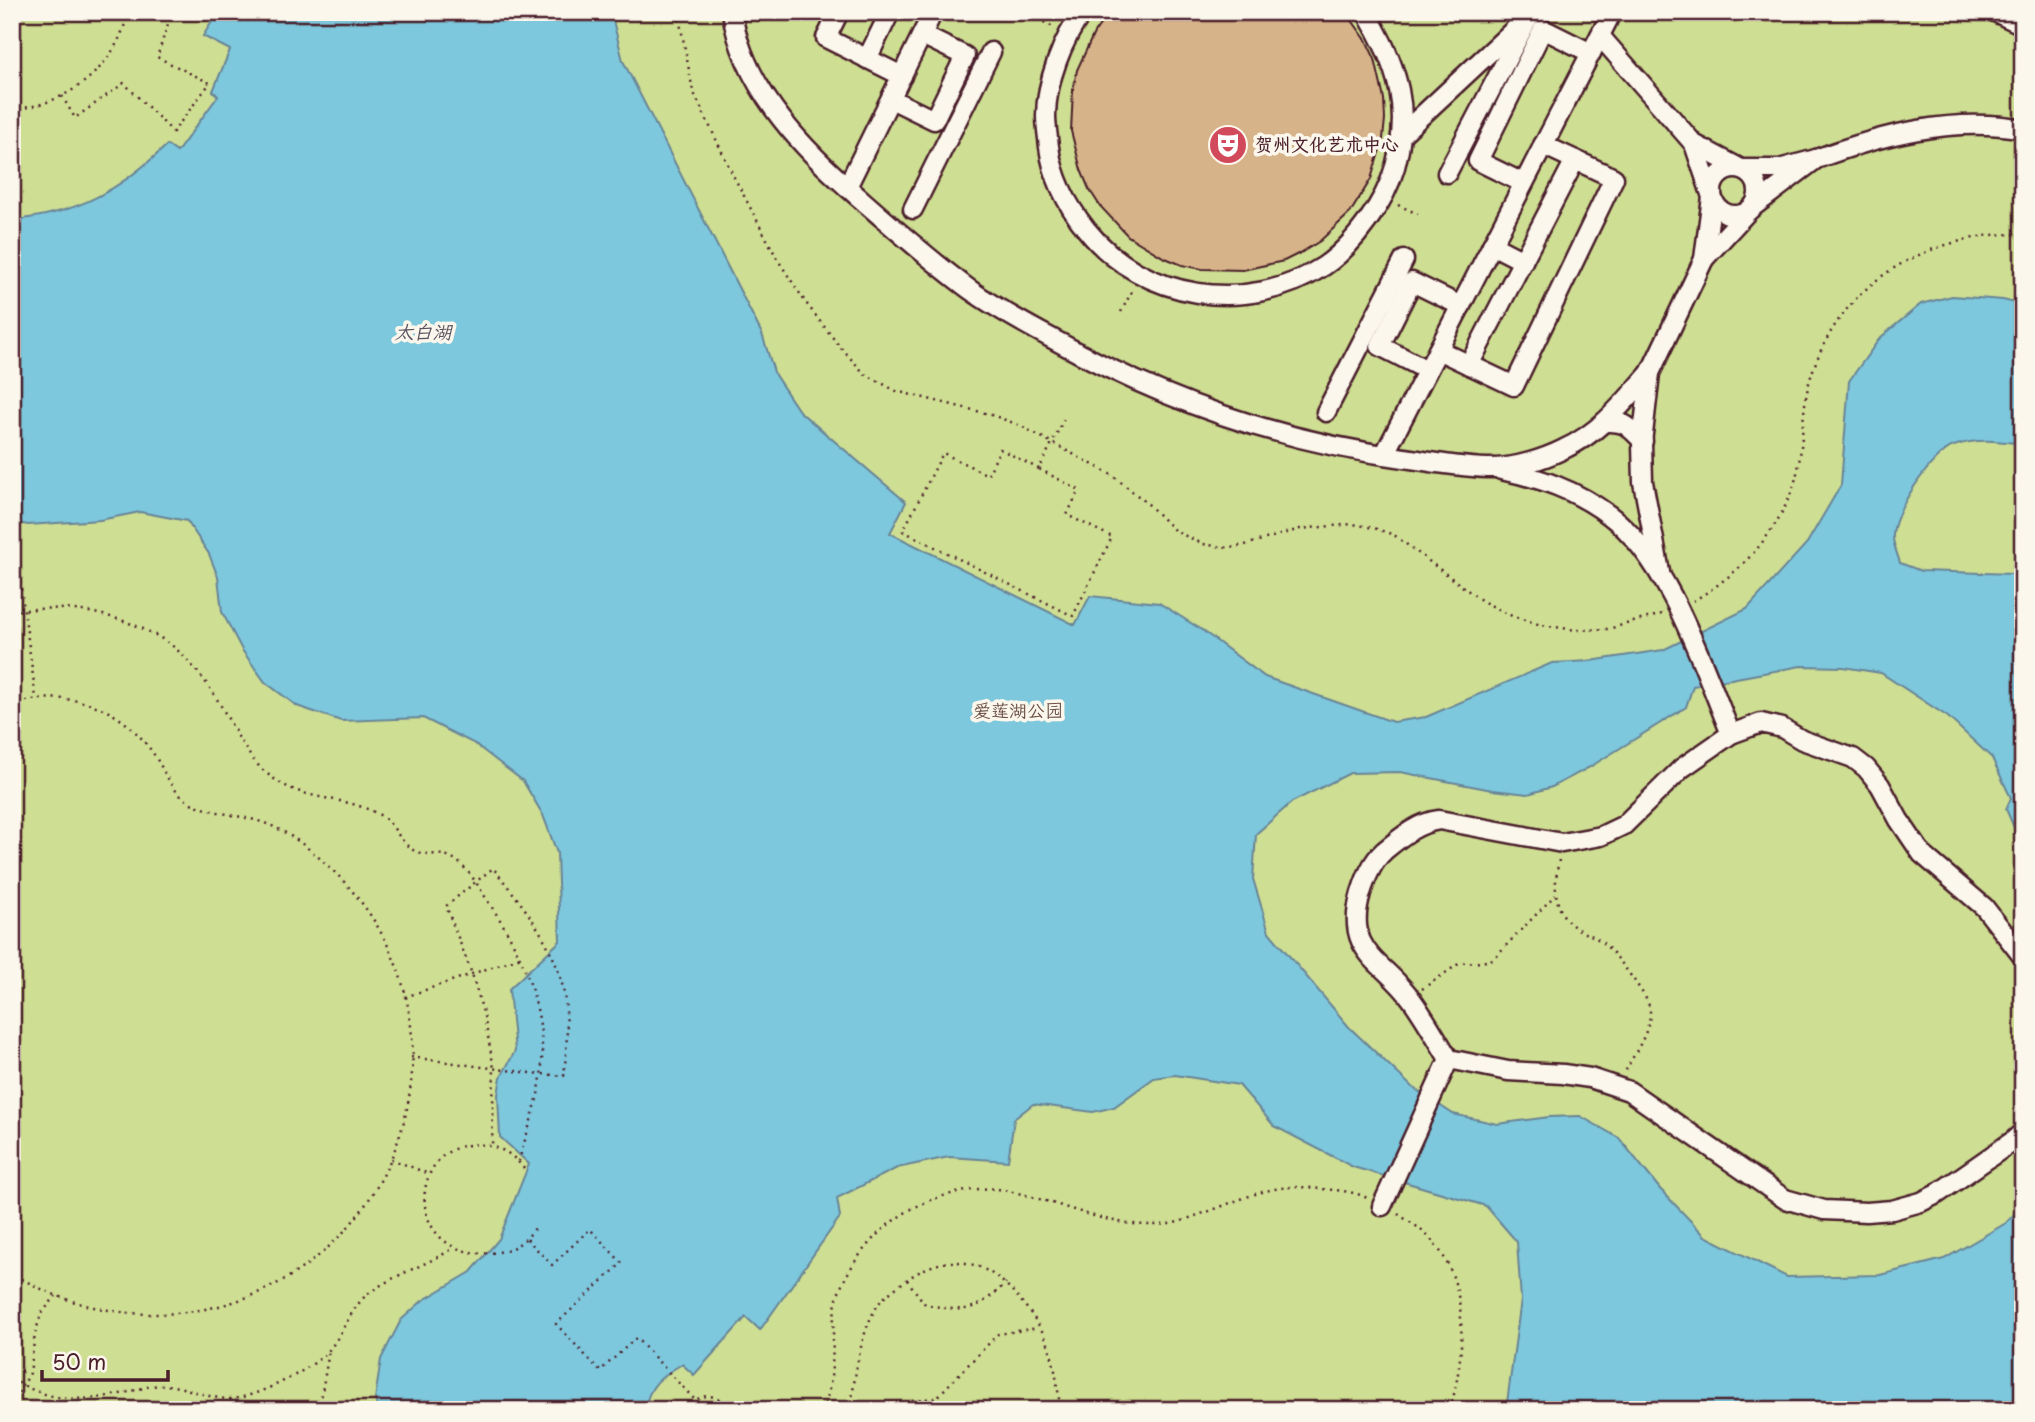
<svg xmlns="http://www.w3.org/2000/svg" width="2035" height="1422" font-family="'Playpen Sans','LXGW WenKai TC',sans-serif">
  <style>
    .green { fill: #cede92; stroke: #8c7e5e; stroke-width: 2 }
    .water { fill: #7dc8dd; stroke: #698496; stroke-width: 2 }
    .building { fill: #d6b388; stroke: #4a1f2b; stroke-width: 2 }
    .lines { fill: none; stroke-linecap: round; stroke-linejoin: round }
    .minor-casing { stroke: #4a1f2b; stroke-width: 23 }
    .path { stroke: #4a1f2b; stroke-width: 2.5; stroke-dasharray: 2 5; stroke-linecap: butt }
    .minor { stroke: #fbf7ec; stroke-width: 18 }
    .labels { text-anchor: middle; stroke-width: 7; stroke-linejoin: round; paint-order: stroke }
    .poi-label { font-size: 18px; font-weight: bold; fill: #4a1f2b; stroke: #fbf7ec; text-anchor: start }
    .park-label { font-size: 18px; fill: #6b4f45; stroke: #fbf7ec }
    .water-label { font-size: 19px; font-style: italic; fill: #595260; stroke: #fbf7ec }
  </style>
  <rect width="100%" height="100%" fill="#f0e3ce"/>
  <filter id="ink" filterUnits="userSpaceOnUse"><feTurbulence type="fractalNoise" baseFrequency=".0143" numOctaves="2"/><feDisplacementMap in="SourceGraphic" scale="14" xChannelSelector="R" yChannelSelector="G"/><feConvolveMatrix kernelMatrix="1 2 1 2 8 2 1 2 1" color-interpolation-filters="sRGB"/></filter>
  <g filter="url(#ink)">
    <rect class="green" x="12" y="12" width="2011" height="1398"/>
    <path class="water" d="M218 12H611L623 61 762 334 775 375 799 411 906 502 890 533 1075 625 1090 596 1159 603 1202 630 1265 677 1393 722 1426 717 1552 663 1590 661 1663 650 1747 609 1807 543 1841 485 1849 381 1880 338 1921 304 1952 296 2003 300 2023 305V444C1998 441 1978 438 1954 446 1933 452 1891 515 1893 537 1893 545 1898 555 1900 563L1921 571 2013 574 2023 578V848L2006 809 2011 798 1992 758 1948 717 1881 673 1843 667 1801 666 1693 686 1686 707 1590 767 1552 787 1528 794 1492 790 1400 772 1350 773 1292 802 1256 834 1253 879 1269 932 1349 1027 1412 1087 1453 1114 1497 1124 1549 1117 1580 1116 1619 1138 1660 1189 1705 1236 1787 1277 1880 1275 1944 1259 2006 1223 2023 1205V1410H1506L1521 1300 1517 1242 1486 1206 1353 1167 1274 1126 1239 1085 1175 1075 1154 1078 1114 1107 1093 1112 1033 1104 1014 1119 1008 1161 949 1157 897 1168 837 1198 840 1217 760 1330 746 1317 694 1375 682 1364C662 1376 648 1385 645 1410H378L375 1399 381 1359 401 1320 422 1301 471 1272 499 1239 529 1164 500 1137 498 1095 501 1077 515 1051 509 989 560 941 557 853 543 815 523 781 475 744 423 718 341 721 297 706 265 682 242 650 222 612 218 577 209 554 187 521 140 512 100 520 28 525 12 522V220C78 214 120 190 167 145L177 152 218 96 213 91 230 50 203 36Z"/>
    <polygon class="building" points="1109,12 1346,12 1366,40 1375,59 1384,99 1385,119 1383,139 1371,179 1350,213 1320,241 1302,252 1284,261 1243,270 1202,269 1182,265 1163,257 1128,236 1100,206 1089,189 1081,170 1071,131 1073,90 1077,70 1094,33"/>
    <g class="lines">
      <defs>
        <g id="minor">
          <path d="M732 12C742 83 796 142 847 187"/>
          <polyline points="839,12 826,38 902,76"/>
          <path d="M933 12 847 187C887 222 927 258 969 289 994 307 1023 323 1051 338 1162 400 1277 441 1404 458 1433 462 1463 468 1493 468 1515 468 1544 459 1564 449 1601 432 1624 402 1650 373"/>
          <path d="M1083 12C1063 38 1046 82 1046 116 1046 126 1048 137 1049 147 1053 178 1067 205 1086 229 1142 300 1248 316 1324 266 1346 251 1363 229 1377 207 1398 174 1407 129 1399 90 1393 61 1380 37 1366 12"/>
          <polyline points="1995,12 2023,25"/>
          <polyline points="1600,36 1694,144 1741,169 1779,169 1816,159 1750,209 1704,259"/>
          <polyline points="867,59 890,12"/>
          <polyline points="891,99 934,120 965,56 922,35"/>
          <polyline points="1401,135 1518,26"/>
          <path d="M1816 159C1881 135 1953 116 2023 129"/>
          <circle cx="1735" cy="192" r="23"/>
          <polyline points="1447,173 1529,17"/>
          <polyline points="1523,183 1478,161 1543,29 1591,53"/>
          <polyline points="913,209 991,52"/>
          <polyline points="1492,245 1523,261"/>
          <polyline points="1438,350 1514,386 1614,178 1543,145"/>
          <polyline points="1469,365 1575,160"/>
          <polyline points="1427,370 1380,346 1412,282 1461,306"/>
          <polyline points="1326,412 1404,260"/>
          <path d="M1606 422C1627 421 1629 428 1643 441"/>
          <polyline points="1384,455 1612,12"/>
          <path d="M1501 470C1540 478 1576 490 1609 515 1669 559 1703 667 1731 734"/>
          <polyline points="1660,572 1643,482 1642,443 1650,373 1704,259 1712,197 1694,144"/>
          <path d="M2023 957 1984 907 1922 854 1899 820 1880 785 1866 768 1853 758 1802 740 1782 728 1761 723 1731 734 1682 768 1624 825 1601 836 1562 843 1439 820C1417 823 1401 837 1384 851 1372 862 1366 877 1361 893 1343 954 1385 961 1412 1000 1426 1019 1437 1040 1449 1059L1508 1071 1563 1074 1590 1078 1629 1091 1785 1199 1824 1210 1867 1212 1892 1210 1921 1202 1937 1194 2013 1141 2023 1132"/>
          <polyline points="1382,1206 1449,1059"/>
        </g>
      </defs>
      <use href="#minor" class="minor-casing"/>
      <g class="path">
        <polyline points="678,12 693,91 734,177 778,260 806,303 840,347 865,374 896,391 989,414 1019,425 1112,475 1148,504 1175,531 1203,544 1228,548 1245,545 1300,529 1353,524 1374,528 1394,535 1482,601 1512,616 1541,625 1576,630 1608,629 1662,614"/>
        <polyline points="1025,12 1053,27"/>
        <polyline points="62,96 75,118 124,83 173,132 210,83 157,57 172,12"/>
        <path d="M12 109C67 106 117 67 128 12"/>
        <polyline points="1398,205 1418,214"/>
        <polyline points="1121,312 1133,289"/>
        <polyline points="1039,469 1000,449 988,475 943,453 903,531 1073,616 1112,537 1067,515 1079,490 1039,469 1064,419"/>
        <polyline points="12,560 17,559 36,698"/>
        <path d="M1693 601C1737 575 1768 544 1789 498 1807 458 1798 414 1812 373 1836 301 1892 256 1965 240 1984 235 2004 233 2023 235"/>
        <path d="M12 612C64 602 126 614 170 644 184 654 206 681 215 696 231 721 242 751 264 771 301 804 337 793 376 813 394 822 396 836 409 847 422 859 441 850 454 859 471 870 482 893 493 909 528 961 551 1027 539 1090 534 1114 525 1138 519 1161"/>
        <path d="M12 704C70 689 119 704 153 753 164 769 170 789 186 800 204 812 238 815 258 821 283 828 307 846 326 864 500 1021 395 1307 160 1314 108 1315 57 1301 12 1273"/>
        <path d="M1559 860C1553 888 1553 916 1581 931 1586 934 1592 935 1596 938 1612 948 1625 968 1636 983 1641 991 1650 1002 1650 1012 1650 1032 1634 1054 1625 1072"/>
        <polyline points="1422,989 1460,963 1482,962 1493,959 1555,895"/>
        <polyline points="405,997 521,957"/>
        <path d="M411 1057C462 1064 513 1072 564 1076 566 1055 568 1033 566 1011 563 954 527 910 493 868L446 906 472 974 484 1016 494 1068 492 1146"/>
        <polyline points="391,1159 429,1174"/>
        <path d="M524 1169C514 1155 501 1147 484 1145 410 1136 401 1250 480 1253 504 1254 520 1248 535 1228"/>
        <path d="M1398 1214C1405 1219 1414 1224 1421 1230 1472 1272 1466 1352 1450 1410"/>
        <polyline points="527,1239 552,1265 590,1229 622,1263 556,1324 600,1371 636,1338 695,1400"/>
        <path d="M907 1280 925 1304C967 1313 974 1313 1006 1283"/>
        <path d="M12 1379C51 1403 82 1402 125 1393 137 1390 150 1385 162 1385 185 1385 207 1399 230 1399 256 1398 313 1369 329 1350 344 1332 351 1307 369 1293 395 1274 427 1265 454 1248"/>
        <polyline points="230,1399 246,1410"/>
        <polyline points="12,1405 30,1373 35,1334 41,1314 56,1296"/>
        <polyline points="319,1410 329,1351"/>
        <path d="M689 1410C695 1396 707 1393 719 1399L726 1410"/>
        <path d="M822 1410C841 1372 825 1319 842 1285 865 1236 907 1201 961 1192 975 1189 990 1187 1003 1190 1059 1200 1110 1231 1168 1224 1178 1223 1189 1218 1198 1215 1229 1205 1262 1187 1295 1187 1303 1187 1312 1188 1321 1189 1336 1190 1354 1191 1367 1198"/>
        <path d="M851 1410C854 1378 861 1327 880 1302 887 1294 897 1287 905 1281 949 1248 988 1260 1021 1301 1031 1313 1041 1327 1047 1341 1055 1363 1058 1387 1060 1410"/>
        <polyline points="902,1410 912,1400 936,1398 998,1334 1038,1328"/>
      </g>
      <use href="#minor" class="minor"/>
    </g>
  </g>
  <defs>
    <symbol id="theatre-disc" viewBox="-11 -11 22 22"><circle r="9.5" fill="#d1495b" stroke="#fbf7ec"/><path d="M-5-5.5Q0-4 5-5.5V0Q5 5 0 6Q-5 5-5 0ZM-3.3-2.5H-1v1.5H-3.3ZM1-2.5H3.3v1.5H1ZM-2.8 1Q0 5.5 2.8 1Z" fill="#fff"/></symbol>
  </defs>
  <g fill-rule="evenodd">
    <use href="#theatre-disc" x="1206" y="123" width="44" height="44"/>
  </g>
  <g class="labels">
    <g class="poi-label">
      <text x="1255" y="151">贺州文化艺术中心</text>
    </g>
    <g class="park-label">
      <text x="1018" y="717">爱莲湖公园</text>
    </g>
    <g class="water-label">
      <text x="423" y="339">太白湖</text>
    </g>
  </g>
  <rect width="2035" height="1422" fill="none" stroke="#fbf7ec" stroke-width="42"/>
  <rect x="21" y="21" width="1993" height="1380" fill="none" stroke="#4a1f2b" stroke-width="2.5" filter="url(#ink)"/>
  <path d="M42 1370v10h126v-10" fill="none" stroke="#4a1f2b" stroke-width="3.5"/>
  <text x="52" y="1370" font-size="21" fill="#4a1f2b" stroke="#fbf7ec" stroke-width="5" paint-order="stroke">50 m</text>
</svg>
